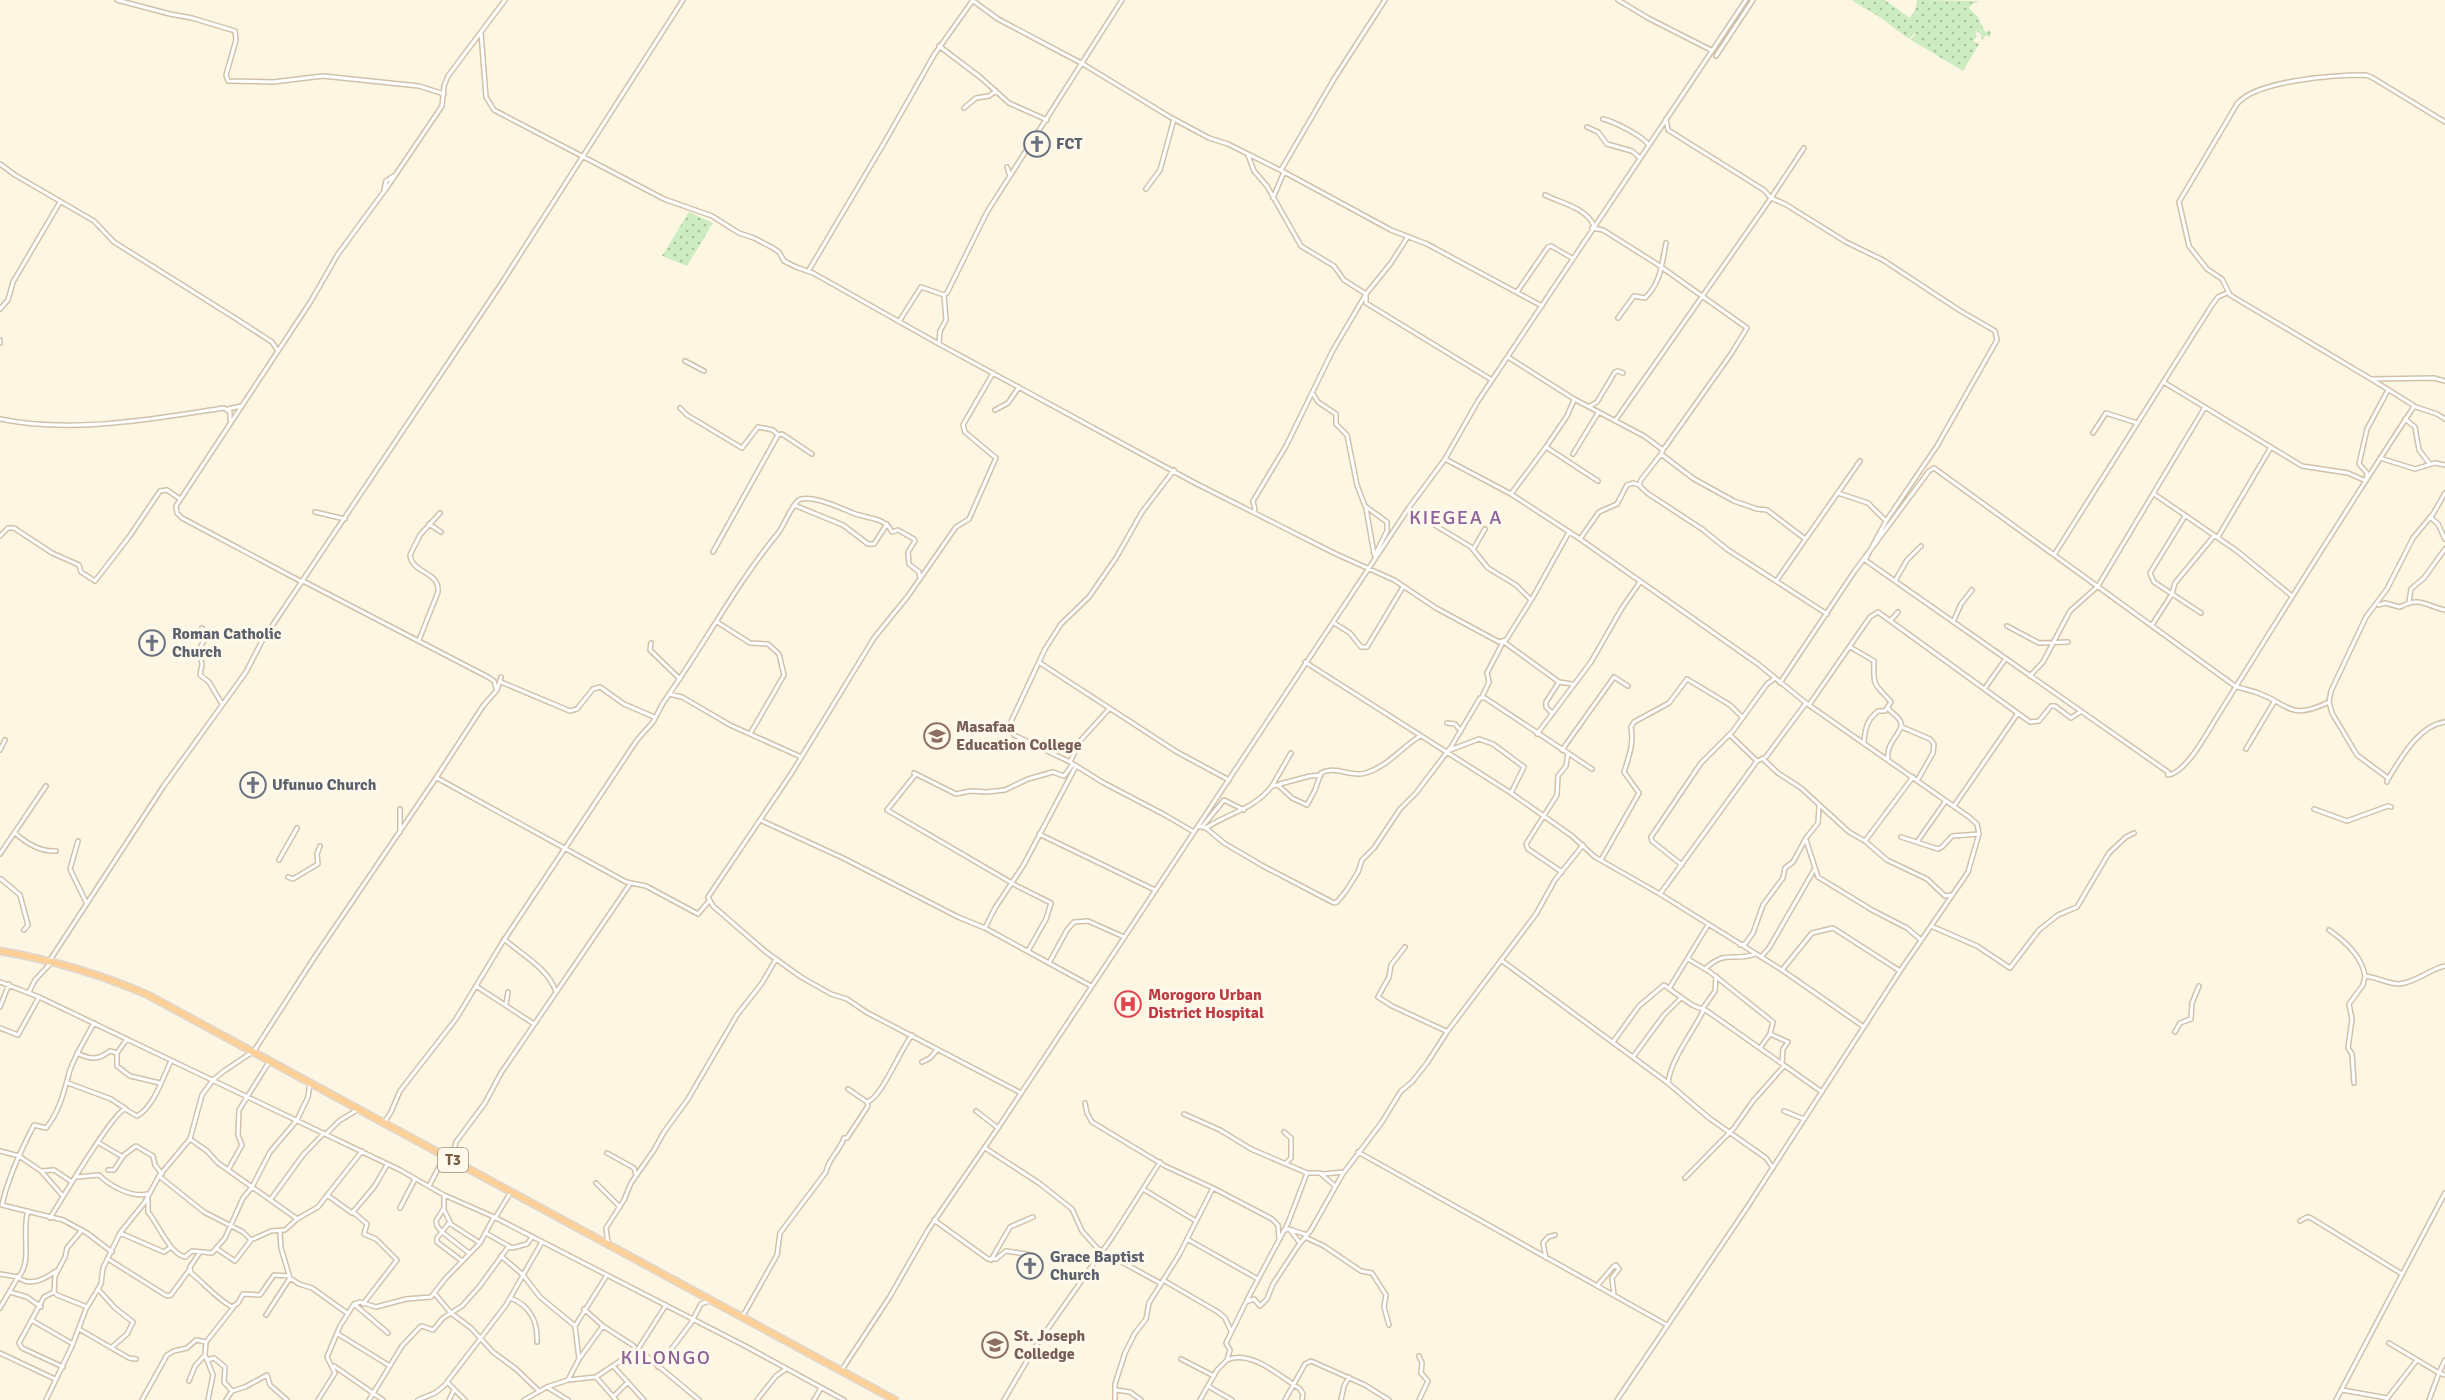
<svg xmlns="http://www.w3.org/2000/svg" width="2445" height="1400" viewBox="0 0 2445 1400" font-family="Signika,sans-serif">
<style>
.grass{fill:url(#grass-dots)}
.lines{fill:none;stroke-linecap:round;stroke-linejoin:round}
.minor-casing{stroke:#d1c1ab;stroke-width:6}
.trunk-casing{stroke:#ded8d3;stroke-width:9}
.minor{stroke:#fff;stroke-width:3}
.trunk{stroke:#fdd098;stroke-width:6}
.labels{text-anchor:middle;dominant-baseline:central;stroke-width:6;stroke-linejoin:round;paint-order:stroke}
.shield{fill:#fff9eb;stroke:#a08c78;stroke-width:1.5}
.shield-label{font-size:15px;font-weight:bold;fill:#775e47}
.worship-label{font-size:16px;font-weight:bold;fill:#5b616d;stroke:#fff9eb;text-anchor:start}
.education-label{font-size:16px;font-weight:bold;fill:#785e54;stroke:#fff9eb;text-anchor:start}
.health-label{font-size:16px;font-weight:bold;fill:#be3a42;stroke:#fff9eb;text-anchor:start}
.quarter-label{font-size:20px;letter-spacing:1.5px;fill:#8e629b;stroke:#fff9eb}
</style>
<defs>
<pattern id="grass-dots" width="8" height="8" patternUnits="userSpaceOnUse" patternTransform="scale(1.5)"><rect width="8" height="8" fill="#cdecc1"/><path d="M2 2h.1M6 6h.1" fill="none" stroke="#abc29f" stroke-width="1.8" stroke-linecap="round"/></pattern>
</defs>
<rect width="100%" height="100%" fill="#fdf6e3"/>
<!-- grass -->
<path class="grass" d="M1851,0H1885L1910,18L1916,8L1917,0L1980,1L1972,4L1969,8L1978,17L1985,32L1991,30L1990,37L1985,36L1982,40L1980,33L1975,31L1977,37L1973,41L1979,44L1963,71L1911,40L1917,31L1909,39L1881,18Z
M689,212L713,223L687,266L662,256Z"/>
<g class="lines">
<!-- minor casing -->
<g class="minor-casing">
<path id="minor" d="M117,0L170,14L192,18L235,31L236,40L226,75L228,81L273,82L323,76L419,86L444,94
M972,0L998,19L1083,64L1170,117L1209,138L1228,144L1284,172L1391,230L1427,244L1542,306
M1618,0L1648,18L1711,50
M481,33L486,97L494,110L664,199L712,216L739,233L754,238L773,248L779,252L784,261L796,267L813,273L939,344L1195,483L1336,554L1394,580L1436,608L1499,642L1506,640L1533,597L1569,532
M939,46L980,77L1009,103L1047,120
M1716,56L1753,0
M964,108L976,98L989,96L996,91
M1603,119C1615,122 1641,135 1649,145
M1666,119L1668,130L1764,190L1771,198L1804,148
M2445,122L2373,78L2366,75C2336,75 2256,80 2237,104L2179,202L2189,246L2207,269L2222,279L2230,295L2371,379L2434,378L2445,381
M1587,127L1598,132L1607,144L1632,151L1640,158
M1248,155L1254,171L1267,186L1301,246L1334,266L1344,280L1366,294V303L1492,380
M0,164L15,175L94,221L114,242L235,318L272,342L278,351
M1007,167L1010,176
M1281,170L1334,79L1385,0
M1146,189L1160,170L1174,119
M384,190L386,181L395,175
M1545,195C1561,203 1587,208 1594,226
M1273,198L1284,172
M1592,228L1603,230L1657,264L1747,328L1731,354L1663,450
M809,270L887,138L934,55L973,0
M1517,292L1548,247L1551,246L1572,258
M0,309L8,300L13,282L60,202
M1618,318L1634,296L1645,298C1661,283 1662,263 1666,243
M900,320L921,287L944,295L947,293L987,212L1122,0
M0,340V343
M939,343L940,331L946,320L944,295
M1508,357L1574,399L1644,436L1663,450L1661,454L1694,479L1734,501L1757,509L1767,510L1804,538
M685,361L704,371
M993,373L963,425L965,432L996,458L969,519L956,527L908,596L874,638L791,774L708,897L713,906L766,952L801,977L831,994L847,999L866,1012L1021,1093
M2165,383L2302,466L2348,473L2366,481L2367,473L2359,464L2367,429L2388,390
M1313,394L1318,402L1336,414V424L1347,435L1357,485L1365,506L1387,522V531L1375,555V559
M1590,406L1597,402L1615,372L1618,371L1623,373
M2413,406L2437,414L2445,419
M680,408L687,415L742,448L758,427L773,430L778,435
M228,409L241,406
M995,410L1008,403L1019,387
M0,419C73,434 151,419 224,408L230,412V420
M2405,419L2415,427L2419,450L2429,463
M1615,421L1771,198L1785,204L1846,242L1883,260L1959,310L1995,331L1997,340L1937,446L1886,521L1865,560L2168,772V775C2186,773 2207,733 2217,717C2281,614 2346,510 2413,408V405L2371,379
M2093,433L2106,413L2137,423
M1546,447L1567,416L1574,400
M1573,454L1598,413
M1661,454L1641,480L1639,485L1647,493L1702,529L1728,550L1827,614
M2380,458L2415,469L2435,463L2445,465
M1445,459L1511,494L1580,539L1758,664L1806,703L1969,817L1977,824L1979,834L1968,872L1962,881L1900,971L1746,1209L1617,1400
M1174,470L1142,512L1116,558L1089,597L1061,624L1045,649L1009,726L1014,735L1070,762L1102,782L1165,815L1194,832
M1838,493L1868,503L1886,521
M1511,494L1546,447L1598,481
M2154,494L2237,551L2292,596
M794,505L843,525L868,544H874L887,524
M1366,508L1374,554
M1408,509L1471,547L1488,568L1516,585L1531,600
M1255,510L1253,501L1286,446L1333,350L1366,294L1391,263L1407,238
M315,512L345,519
M2185,516L2150,573L2154,582L2201,613
M2430,517L2438,524L2445,539
M429,524L441,532
M0,536L8,528H14L52,553L79,565L81,572L95,581L129,537L160,491L167,490L180,499
M2218,537L2271,447
M1580,539L1599,512L1617,504L1627,485L1633,483L1639,485
M1474,548L1485,529
M713,552L778,435L782,434L812,454
M2054,555L2212,305L2218,297L2227,293
M1777,580L1860,461
M303,581L488,677L494,681L496,688
M1895,581L1907,560L1921,546
M302,582L182,518L177,513L176,506L311,301L338,254L388,186L442,106L444,86L448,76L505,0
M2098,586L2205,407
M2409,602L2411,589L2424,578L2445,549
M2379,605L2385,603L2400,607C2420,596 2426,606 2445,610
M1891,620L1898,612
M717,622L750,643L768,644L779,654L784,675L750,734
M1953,622L1961,604L1972,590
M1334,623L1350,633L1361,647H1367L1403,587
M2152,625L2172,594L2175,583L2214,536
M2007,626L2039,643L2068,642
M202,628L207,636L199,649L202,664L200,675L209,682L222,704
M419,640L438,592C440,571 412,574 410,555L420,535L440,513
M1504,642L1559,682L1572,684
M651,643L650,650L680,679
M1850,647L1874,661C1873,689 1875,683 1891,702L1885,711H1878C1867,720 1865,728 1864,742
M1305,662L1511,793L1572,836L1595,857L1660,894L1782,970L1864,1027
M1040,663L1177,752L1229,780
M2030,676L2043,662L2070,611L2097,587
M501,682L570,711L577,709L593,689L600,687L624,704L654,717
M1780,683L1854,572L1929,471L1934,468L2235,686C2242,689 2251,690 2258,693C2291,705 2289,721 2329,702
M1985,688L2004,661
M669,694L682,697L730,725L799,756
M1482,697L1489,682L1487,673L1503,642
M1809,705L1870,617L1878,612L2030,722L2039,721L2051,706H2055L2071,718L2080,712
M1888,708C1891,713 1900,717 1901,723C1904,731 1885,743 1888,759
M1552,713L1546,707V702L1559,682
M1447,723L1455,724L1461,731
M1902,727L1930,739L1934,744L1933,753L1917,781
M1537,734L1591,662L1622,608L1640,582
M2246,749L2274,702
M0,750L5,740
M1450,750L1479,739L1493,744L1524,767L1511,793
M1562,750L1614,677L1628,686
M1763,759L1778,773L1801,788L1849,832L1865,841L1887,860L1927,879L1945,896L1951,895
M1757,761L1766,757L1806,703
M1070,762L1080,741L1109,709
M914,773L956,794L970,791L987,792L1005,790L1028,779L1053,772L1064,776L1073,764
M916,774L887,810L1017,886L1051,903L1046,919L1028,951
M437,778L626,882L646,886L698,914L709,901
M2388,779C2401,758 2418,726 2445,722
M2387,782L2388,778L2357,755L2332,713L2329,702L2331,691L2366,617L2387,589L2413,538L2433,514L2445,493
M1280,784L1310,776L1321,775
M1272,786L1291,753
M1954,806L2018,713
M400,809V832
M2314,809L2347,821L2388,806L2391,807
M760,820L843,858L958,917L985,928L1091,986
M1198,826L1206,828L1224,843L1263,866L1334,903L1337,902L1346,891L1358,872L1362,860L1374,848L1400,809L1416,793L1451,747L1480,698H1485L1592,769
M1202,827L1224,800L1244,810
M1206,828C1230,812 1253,810 1272,786L1278,785L1292,798L1307,805L1315,790L1321,773C1336,765 1351,778 1366,773C1388,766 1401,748 1420,736
M15,833C26,843 41,852 56,851
M1039,834L1155,890
M1901,837L1938,849L1942,847L1952,836L1979,834
M1806,840L1818,877L1872,910L1907,928L1921,940
M78,841L70,869L86,902
M1865,841L1913,777
M1917,842L1945,802
M0,854L46,786
M279,860L297,828
M1601,860L1639,793L1624,772C1629,756 1634,744 1631,727L1634,722L1669,703L1687,679L1730,705L1742,717
M1682,865L1652,841L1651,837L1701,763L1733,731L1767,684L1774,679
M1562,872L1528,849L1526,844L1557,795L1558,776L1566,766L1568,753
M288,877L293,879L318,864L317,854L320,846
M1,879L20,895L28,925L24,930
M1660,894L1757,761L1730,735
M1931,926L1977,946L2010,968L2039,930L2058,915L2077,907L2109,853L2126,837L2134,833
M985,928L995,908L1023,866L1076,766
M2329,930C2345,941 2362,957 2365,976C2376,977 2389,984 2399,984C2417,982 2428,970 2445,966
M504,939C522,955 548,968 556,992
M1740,945L1745,944L1753,933L1763,905L1783,878L1785,868L1793,862L1806,838L1818,823L1819,806
M1405,947L1391,965L1389,977L1378,997L1392,1006L1446,1031
M1761,957L1769,948L1814,870
M1688,959L1710,972L1773,1022L1770,1034L1760,1048
M50,960L163,787L246,672L262,641L501,284L683,0
M1501,960L1668,1083L1709,1118L1766,1158L1773,1168
M1049,963L1067,930L1074,922L1088,921L1124,937
M1705,969C1726,949 1733,962 1755,954
M1782,970L1812,933L1833,928L1900,971
M0,982L39,997L400,1170L444,1195L494,1217L749,1348L844,1400
M476,986L534,1024
M1670,987L1708,925
M29,992L35,980L50,964
M506,1004L508,992
M0,1007L9,984
M1703,1008L1715,991L1716,976
M0,1028L18,1035L39,997
M2175,1032L2180,1023L2191,1019L2192,1003L2199,986
M1770,1034L1788,1042L1783,1049L1782,1063
M127,1039L117,1053V1066L130,1076L160,1083
M1613,1042L1639,1006L1664,985L1692,1005L1707,1011L1822,1092
M77,1053C91,1060 98,1060 110,1051L117,1053
M1633,1057L1664,1015L1681,998
M922,1062L930,1058L937,1050
M68,1083L111,1099L126,1109
M1668,1083C1671,1058 1693,1033 1704,1009
M2354,1083L2352,1054L2348,1048L2352,1019L2349,1004L2363,985L2365,976
M848,1089L867,1102C881,1099 901,1048 912,1035
M1085,1103L1087,1113L1092,1122L1165,1166L1213,1188
M976,1111L998,1128
M1784,1111L1804,1119
M1184,1114L1220,1130L1251,1149L1307,1173
M384,1123L391,1112L400,1091L456,1019L502,943L637,740L653,722L663,703C703,647 735,585 779,532C784,525 794,500 801,499C816,496 840,508 853,513C868,519 885,517 892,532L898,530L914,539L915,541L908,552L909,564L919,572L920,579
M1284,1132L1291,1138V1158L1286,1163
M326,1134L339,1121L357,1110
M190,1139L207,1151L218,1163L296,1218
M99,1143L123,1157
M985,1148L1039,1183L1072,1209L1082,1231L1098,1249L1160,1283
M0,1151L19,1156L41,1171L62,1195
M1358,1152L1667,1325
M607,1153L634,1168L636,1175
M452,1159L456,1142L485,1103L501,1073L630,884
M108,1170H114L124,1155L136,1146L153,1156L155,1165L162,1174
M228,1170L242,1145L238,1135L239,1110L269,1062
M41,1171L54,1170L72,1182
M1323,1174L1344,1172
M159,1176L204,1212L243,1232L251,1240
M77,1177L99,1175C110,1186 132,1198 148,1194
M1685,1178L1734,1128L1753,1101L1784,1066
M596,1183L620,1207
M429,1186L445,1156
M1143,1189L1196,1221
M327,1195L352,1213L374,1187L387,1165
M444,1195V1208L436,1221L437,1226L442,1232L469,1253
M271,1199L303,1155L324,1133
M148,1200V1212C159,1225 169,1253 185,1257L192,1251L212,1253L225,1238L243,1198L252,1187L270,1152L297,1120L308,1097L310,1083
M2,1205C8,1177 21,1150 34,1125L46,1128C60,1111 64,1091 70,1070C76,1053 86,1038 94,1023
M2,1205L63,1220L87,1233L112,1252
M400,1208L415,1179
M444,1210L450,1222
M353,1212L367,1224L364,1234L376,1239L397,1260L363,1304
M50,1218C60,1202 113,1112 125,1109L137,1116C154,1107 163,1077 171,1061
M495,1218L511,1192
M934,1220L988,1259H996L1006,1251L1027,1254
M2300,1221L2307,1217L2311,1218L2402,1274
M82,1230L67,1248L65,1257L55,1276L54,1292L57,1295L87,1307
M1285,1230L1289,1229L1307,1235
M1290,1230L1300,1243
M280,1232L281,1248L290,1278L299,1284L312,1288L347,1313
M120,1233L164,1252L171,1247
M486,1233L512,1248L527,1244L532,1237
M1305,1237L1324,1246L1361,1271L1372,1273L1386,1295L1384,1307L1389,1325
M1187,1239L1258,1279
M608,1243L606,1228L624,1200L631,1183L654,1150L664,1132L688,1099L737,1015L762,983L776,959
M217,1249L235,1261L251,1240L271,1231L285,1230L297,1219L318,1207L362,1151
M200,1252L190,1267L191,1273C205,1284 216,1298 232,1307L238,1303L243,1294L260,1295L274,1275L289,1276
M501,1256L523,1275L540,1297L575,1326
M1546,1258L1543,1243L1548,1237L1555,1235
M108,1259L167,1296L171,1295L190,1269
M991,1260L1010,1227L1033,1217
M462,1261L437,1242V1238L449,1223L480,1243
M0,1274L18,1277C33,1264 21,1230 28,1211
M1163,1280L1218,1312L1225,1318L1231,1331
M1597,1286L1613,1267L1616,1265L1619,1269L1612,1278L1614,1295
M98,1289L115,1308L133,1322L127,1334L112,1347
M10,1292L27,1297L41,1307
M54,1292L44,1297L19,1343L22,1348L63,1367
M435,1294L451,1313L471,1328L493,1352L516,1369L538,1390
M510,1298C530,1305 538,1322 537,1342
M1247,1300L1288,1223L1307,1173H1320L1335,1186
M354,1304L388,1333
M666,1305L638,1349L699,1400
M0,1308L18,1277C29,1287 45,1279 56,1271
M584,1309L603,1326L634,1346L635,1351
M744,1314L777,1255L780,1233L826,1172C828,1159 840,1151 844,1138H847L868,1106L867,1102
M266,1315L290,1278
M33,1321L73,1344
M79,1329L129,1358L136,1359
M338,1334L390,1366
M2389,1343L2439,1373L2429,1400
M0,1353L55,1379
M579,1359L603,1326
M1181,1359L1214,1376
M207,1360L214,1358L225,1367L224,1382L232,1391L226,1400
M1227,1360C1251,1349 1281,1377 1300,1389L1303,1394L1302,1400
M2445,1360L2439,1373L2445,1375
M334,1366L383,1400
M614,1367L644,1400
M658,1367L691,1323L701,1304L709,1301
M841,1371L889,1298L928,1230L998,1128L1408,509L1445,459L1478,401L1746,0
M596,1377L616,1400
M568,1380L579,1359L575,1326L607,1275
M189,1381L195,1366L205,1355
M447,1382L465,1400
M1208,1386L1232,1400
M547,1387L568,1400
M1116,1390L1130,1392L1141,1400
M2342,1390L2387,1398
M232,1391L245,1387L267,1375L270,1385L287,1400
M613,1397L628,1382
M46,1400L72,1346L86,1309L101,1284L103,1268L120,1233L145,1202L159,1176L190,1139L202,1095L213,1080L224,1071L254,1051L314,958L436,778L483,706L497,690L501,677
M142,1400L167,1355L174,1351L187,1348L196,1340L206,1342
M208,1400L213,1375L205,1355L206,1342L233,1308
M318,1400L335,1373L327,1357L340,1326L354,1304L360,1302L376,1307L406,1299L431,1297L445,1279L480,1243L494,1217
M369,1400L402,1346L420,1327L422,1326L433,1330L443,1318L462,1306L479,1287L509,1246
M418,1400L435,1393L444,1386L506,1305L542,1242
M449,1400L454,1390
M524,1400L547,1387L568,1380L596,1377L638,1349
M757,1400L776,1376L786,1369
M814,1400L821,1388
M1004,1400L1035,1347L1113,1236L1160,1162
M1115,1400V1384L1125,1353L1135,1333L1146,1319L1149,1303L1179,1255L1213,1188L1272,1219L1278,1225L1279,1239
M1200,1400L1217,1370L1227,1360L1230,1350L1226,1343L1246,1302L1254,1299L1260,1306L1267,1299L1273,1284L1298,1246L1311,1230L1342,1175L1382,1122L1401,1091L1412,1082L1427,1063L1447,1032L1536,914L1555,880L1583,845
M1285,1400L1305,1364L1311,1361L1365,1385L1389,1400
M1341,1400L1344,1386L1349,1377
M1419,1400L1428,1381L1421,1373L1422,1363L1419,1356
M2336,1400L2445,1193
M2386,1400L2417,1360"/>
</g>
<!-- trunk casing -->
<g class="trunk-casing">
<path id="trunk" d="M0,951C52,960 100,974 148,995L895,1400"/>
</g>
<!-- minor -->
<use href="#minor" class="minor"/>
<!-- trunk -->
<use href="#trunk" class="trunk"/>
</g>
<!-- icons -->
<defs>
<g id="church-ring" transform="scale(1.35)"><circle r="9.5" fill="#fff9eb" stroke="#6b7280" stroke-width="1.5"/><path d="M-1.2-6h2.4v3.5h3.3v2.4h-3.3V6h-2.4V-.1h-3.3v-2.4h3.3Z" fill="#6b7280"/></g>
<g id="university-ring" transform="scale(1.35)"><circle r="9.5" fill="#fff9eb" stroke="#8d6e63" stroke-width="1.5"/><path d="M0-5L7-2L0 1L-7-2ZM-4 1L0 2.5L4 1V4Q0 6-4 4Z" fill="#8d6e63"/></g>
<g id="hospital-ring" transform="scale(1.35)"><circle r="9.5" fill="#fff9eb" stroke="#e0444e" stroke-width="1.5"/><path d="M-5-5h3v3.5h4V-5h3V5h-3V1.5h-4V5h-3Z" fill="#e0444e"/></g>
</defs>
<g fill-rule="evenodd">
<use href="#church-ring" x="1037" y="144"/>
<use href="#church-ring" x="152" y="643"/>
<use href="#university-ring" x="937" y="736"/>
<use href="#church-ring" x="253" y="785"/>
<use href="#hospital-ring" x="1128" y="1004"/>
<use href="#church-ring" x="1030" y="1266"/>
<use href="#university-ring" x="995" y="1345"/>
</g>
<g class="labels">
<!-- shield labels -->
<rect class="shield" x="438" y="1148" width="30" height="24" rx="4.5"/>
<g class="shield-label">
<text x="453" y="1160">T3</text>
</g>
<!-- worship labels -->
<g class="worship-label">
<text x="1056" y="144">FCT</text>
<text x="172" y="634">Roman Catholic<tspan x="172" dy="18">Church</tspan></text>
<text x="272" y="785">Ufunuo Church</text>
<text x="1050" y="1257">Grace Baptist<tspan x="1050" dy="18">Church</tspan></text>
</g>
<!-- education labels -->
<g class="education-label">
<text x="956" y="727">Masafaa<tspan x="956" dy="18">Education College</tspan></text>
<text x="1014" y="1336">St. Joseph<tspan x="1014" dy="18">Colledge</tspan></text>
</g>
<!-- health labels -->
<g class="health-label">
<text x="1148" y="995">Morogoro Urban<tspan x="1148" dy="18">District Hospital</tspan></text>
</g>
<!-- quarter labels -->
<g class="quarter-label">
<text x="1456" y="517">KIEGEA A</text>
<text x="666" y="1357">KILONGO</text>
</g>
</g>
</svg>
